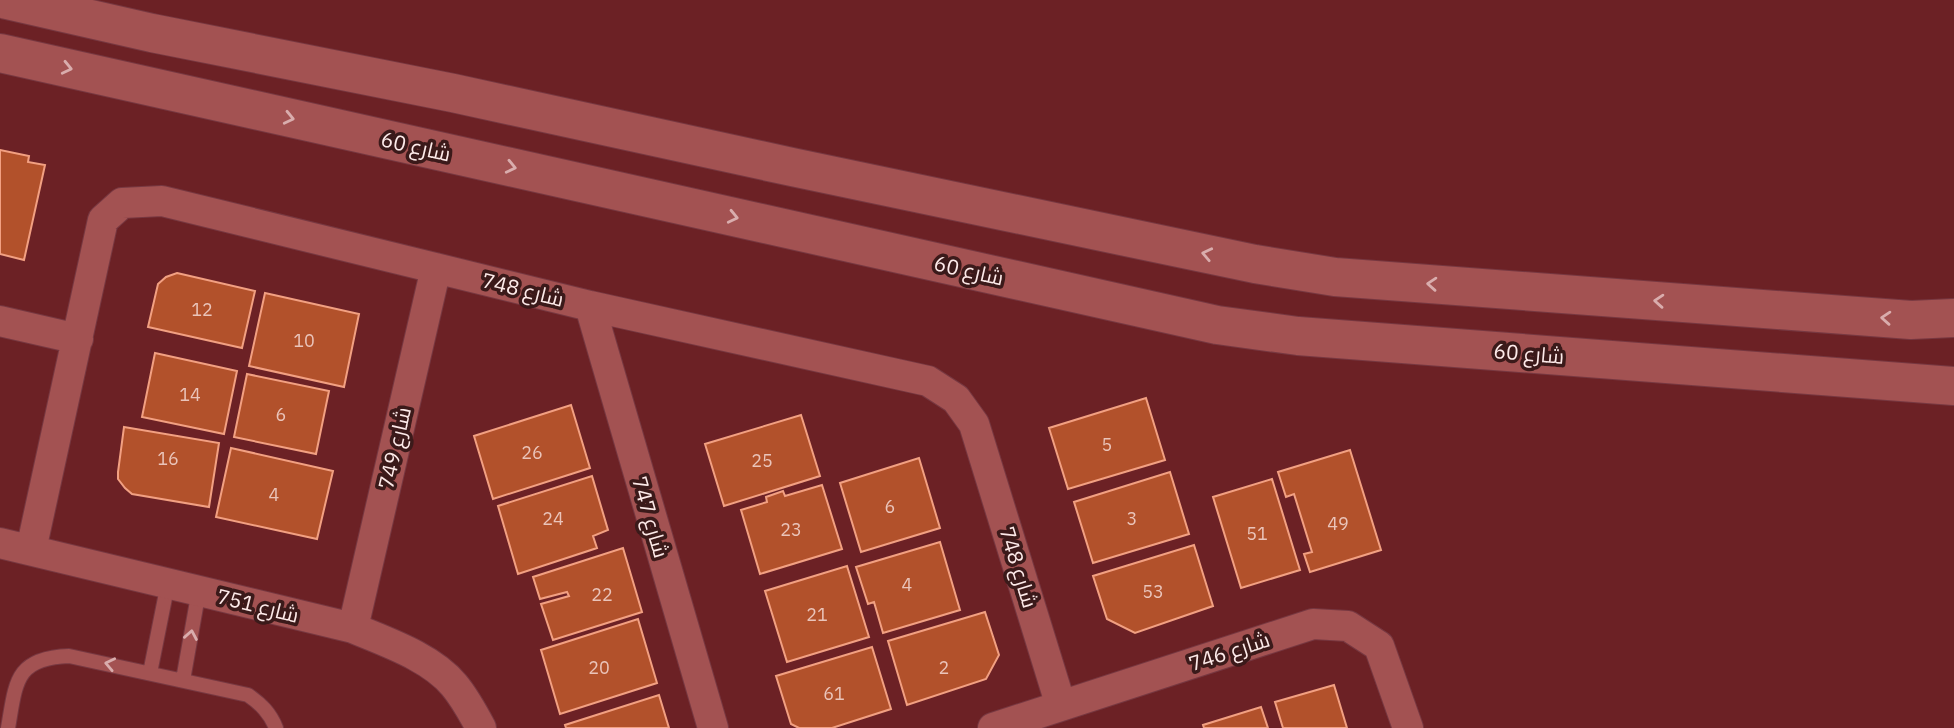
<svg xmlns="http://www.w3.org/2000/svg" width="1954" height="728" viewBox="0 0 1954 728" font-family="'IBM Plex Sans',Cairo,sans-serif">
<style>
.building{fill:#b2512b;stroke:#f2a082;stroke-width:2}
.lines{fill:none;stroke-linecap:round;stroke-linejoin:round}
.service-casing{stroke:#773841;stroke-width:16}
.minor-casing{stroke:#773841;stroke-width:32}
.secondary-casing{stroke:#773841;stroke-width:40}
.service{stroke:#a35252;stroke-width:14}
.minor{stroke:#a35252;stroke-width:30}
.secondary{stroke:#a35252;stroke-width:38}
.oneway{stroke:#d9adad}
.labels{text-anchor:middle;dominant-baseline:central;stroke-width:7;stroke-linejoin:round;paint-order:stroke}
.number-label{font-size:18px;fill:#eac4ba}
.street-label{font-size:21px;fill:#fdeae9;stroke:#3b1a1a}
</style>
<rect width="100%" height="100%" fill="#6c2125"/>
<!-- building -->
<path class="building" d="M0,150L29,156L28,162L45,165L24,260L0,254Z
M177,273L255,291L242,348L148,327L158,284L166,277Z
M265,293L359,314L344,387L249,366Z
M155,353L237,371L224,434L142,417Z
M247,374L329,391L316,454L234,437Z
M1146,398L1165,460L1068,489L1049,428Z
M571,405L590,468L493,499L474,436Z
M801,415L820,476L724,506L705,444Z
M124,427L219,443L209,507L132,494L125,488L118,479V472Z
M231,448L333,471L317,539L216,517Z
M1350,450L1381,550L1310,572L1304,554L1312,552L1294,494L1286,497L1278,472Z
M919,458L940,528L861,552L840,483Z
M1170,472L1189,534L1093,563L1074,502Z
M592,476L608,530L593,536L597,548L518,574L498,506Z
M1272,479L1300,570L1241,588L1213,497Z
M822,485L842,549L760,574L741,510L767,502L766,497L783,491L785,496Z
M940,542L960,610L883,633L874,602L868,604L856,567Z
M1194,545L1213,606L1135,633L1107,619L1093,576Z
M623,548L642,612L553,640L541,604L569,596L567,592L540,599L533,577Z
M847,566L869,637L787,662L765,591Z
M985,612L999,655L986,679L907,705L888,641Z
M638,619L657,683L560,714L541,650Z
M872,647L891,709L832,728H799L791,724L776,676Z
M1334,685L1347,728H1283L1275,702Z
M659,695L669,728H566L565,725Z
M1261,707L1268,728H1204L1203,725Z"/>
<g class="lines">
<!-- service casing -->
<g class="service-casing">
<path id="service" d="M150,673L168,583
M183,680L199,590
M8,728C16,682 15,658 69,656L248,695C261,704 270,713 276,728"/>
</g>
<!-- minor casing -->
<g class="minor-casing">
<path id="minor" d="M590,306L713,728
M0,321L78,339
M0,543L353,628C386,642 431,657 454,685C465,698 473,713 481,728
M31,550L103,220L122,203L162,201L590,306L928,381L956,399L974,424L1061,706
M353,628L436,268
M993,728L1313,624L1348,626L1379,646L1408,728"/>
</g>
<!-- secondary casing -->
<g class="secondary-casing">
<path id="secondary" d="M7,0L152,33L453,93L792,167L1255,264L1335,277L1911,320L1954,318
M0,53L1217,325L1298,336L1954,386"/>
</g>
<!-- service -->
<use href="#service" class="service"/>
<!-- minor -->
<use href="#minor" class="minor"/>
<!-- secondary -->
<use href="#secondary" class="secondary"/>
</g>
<!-- one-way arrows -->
<defs><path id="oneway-chevron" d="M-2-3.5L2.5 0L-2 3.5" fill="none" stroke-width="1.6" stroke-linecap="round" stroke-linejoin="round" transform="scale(1.75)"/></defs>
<g class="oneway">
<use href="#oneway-chevron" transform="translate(67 68) rotate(13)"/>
<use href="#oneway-chevron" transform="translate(289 118) rotate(13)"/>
<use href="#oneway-chevron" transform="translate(511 167) rotate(13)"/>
<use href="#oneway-chevron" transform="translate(733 217) rotate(13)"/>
<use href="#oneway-chevron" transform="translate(1207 254) rotate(-168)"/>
<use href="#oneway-chevron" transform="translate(1432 284) rotate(-176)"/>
<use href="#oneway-chevron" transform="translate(1659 301) rotate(-176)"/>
<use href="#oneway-chevron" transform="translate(1886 318) rotate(-176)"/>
<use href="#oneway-chevron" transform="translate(191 635) rotate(-80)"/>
<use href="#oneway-chevron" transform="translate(110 664) rotate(-168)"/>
</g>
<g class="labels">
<!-- number labels -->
<g class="number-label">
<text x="202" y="309">12</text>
<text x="304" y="340">10</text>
<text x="190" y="394">14</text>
<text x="281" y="414">6</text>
<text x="1107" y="444">5</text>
<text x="532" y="452">26</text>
<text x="168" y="458">16</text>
<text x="762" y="460">25</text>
<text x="274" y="494">4</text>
<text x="890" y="506">6</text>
<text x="553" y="518">24</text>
<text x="1132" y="518">3</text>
<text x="1338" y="523">49</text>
<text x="791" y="529">23</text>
<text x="1257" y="533">51</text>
<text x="907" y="584">4</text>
<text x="1153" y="591">53</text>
<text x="602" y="594">22</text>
<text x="817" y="614">21</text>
<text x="599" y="667">20</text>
<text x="944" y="667">2</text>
<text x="834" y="693">61</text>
</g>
<!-- street labels -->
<g class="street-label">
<text transform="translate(416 146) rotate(13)">شارع 60</text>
<text transform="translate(969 270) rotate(13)">شارع 60</text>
<text transform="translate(523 289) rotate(14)">شارع 748</text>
<text transform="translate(1529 353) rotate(5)">شارع 60</text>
<text transform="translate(394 448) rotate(-77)">شارع 749</text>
<text transform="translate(651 517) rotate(74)">شارع 747</text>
<text transform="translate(1019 567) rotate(73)">شارع 748</text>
<text transform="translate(258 605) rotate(14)">شارع 751</text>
<text transform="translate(1229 651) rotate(-18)">شارع 746</text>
</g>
</g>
</svg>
